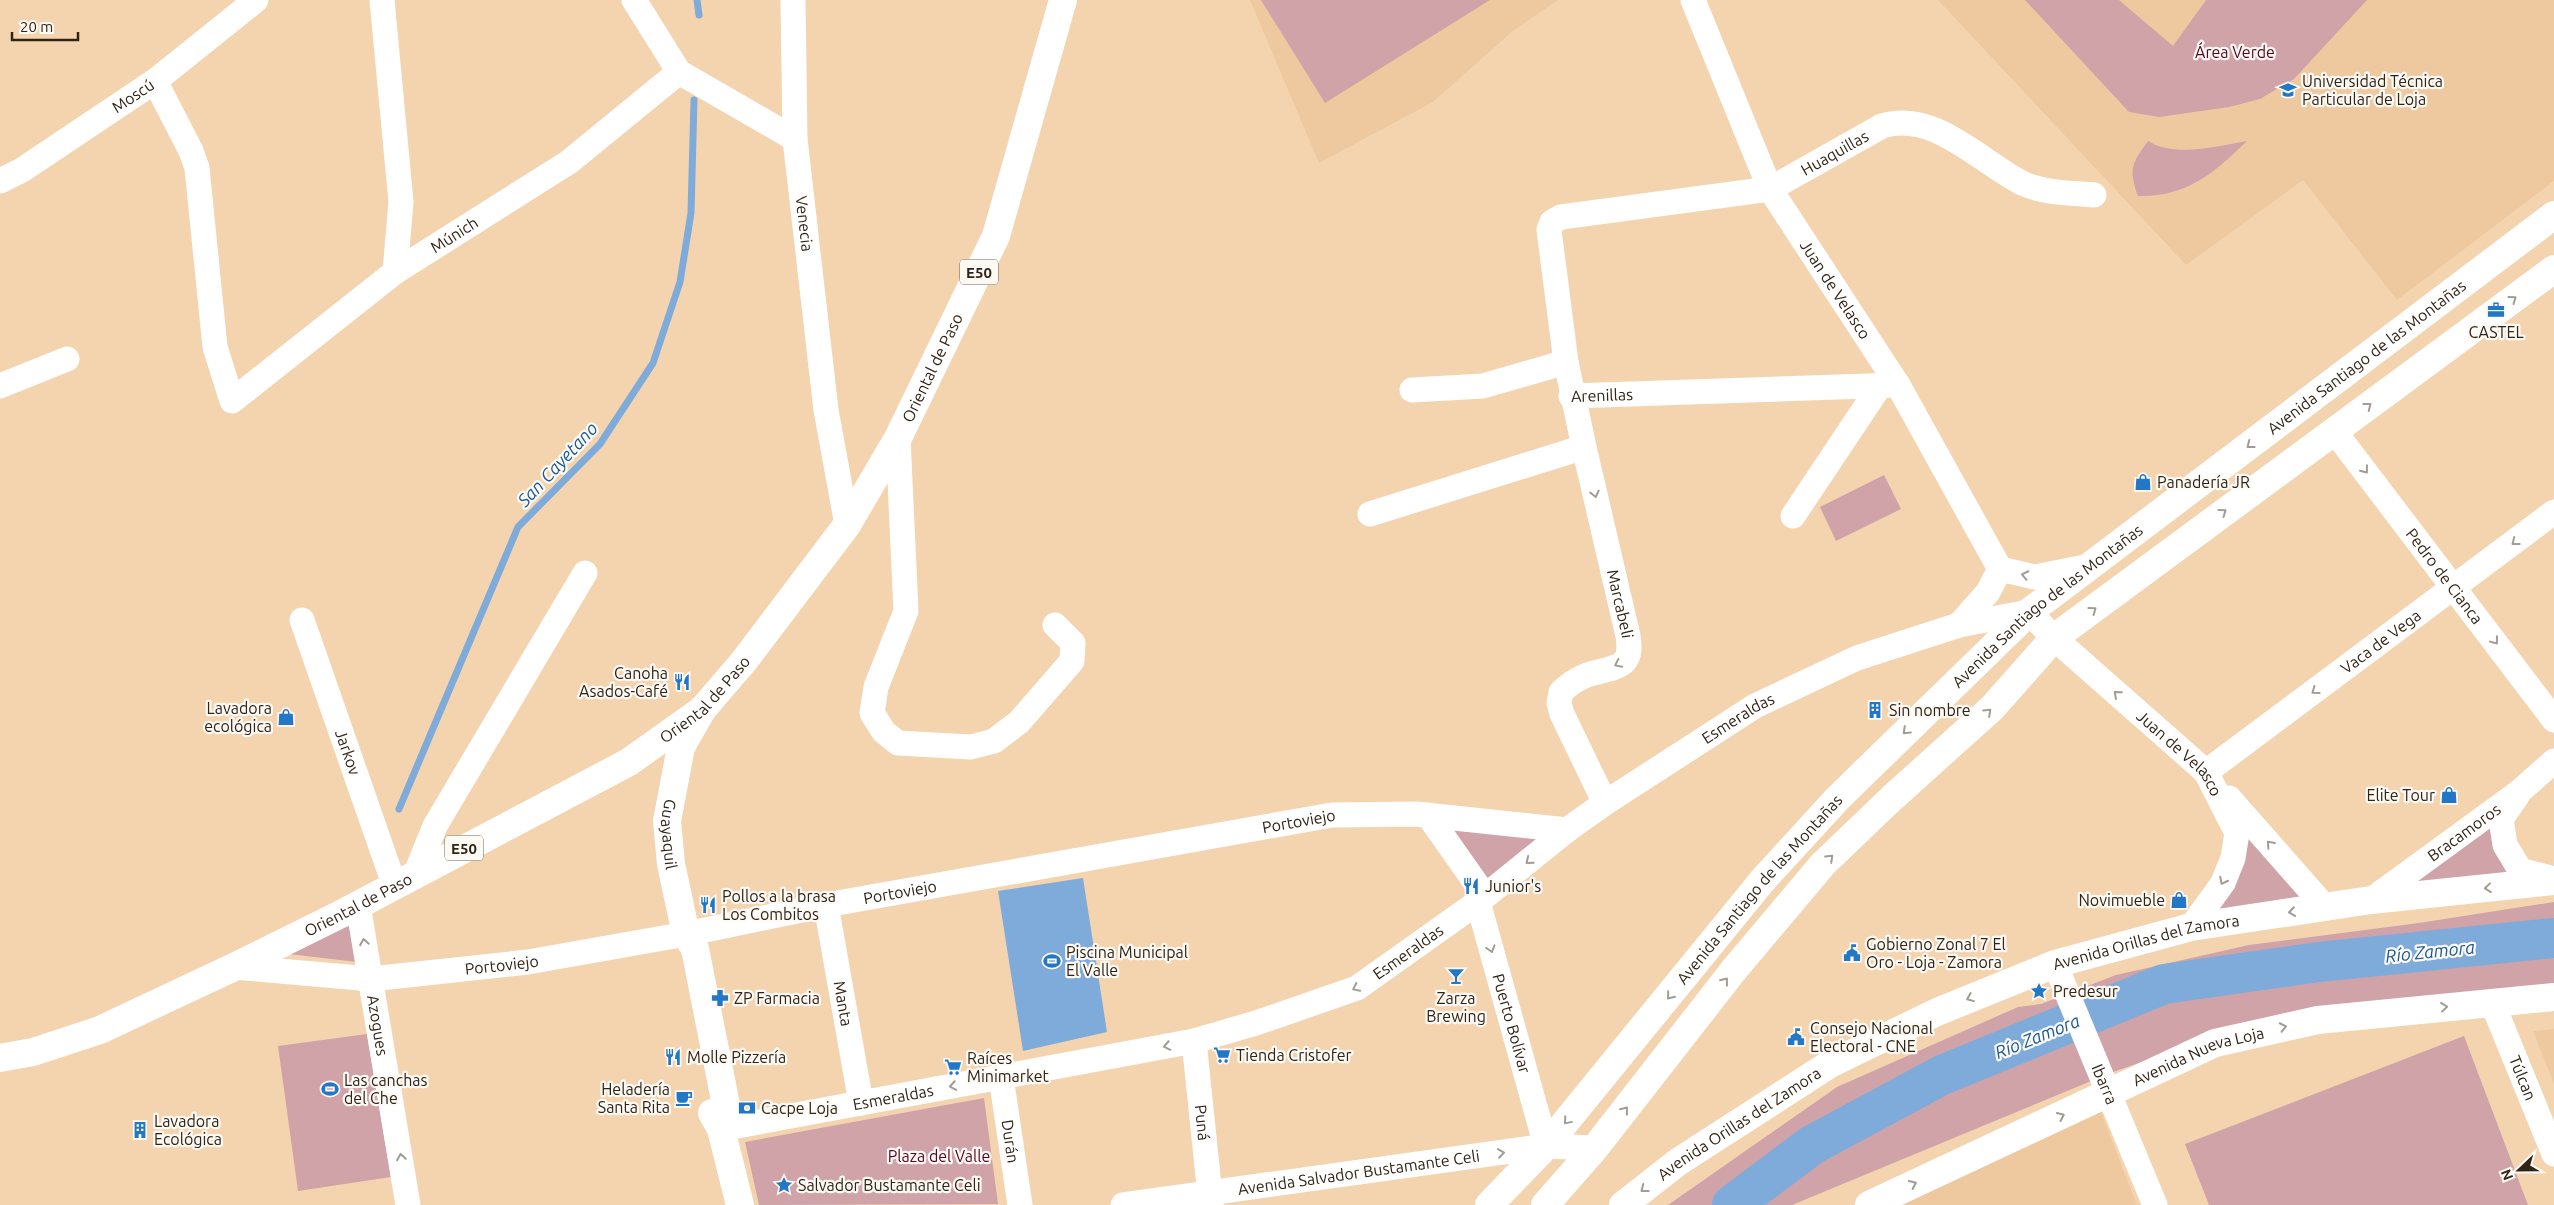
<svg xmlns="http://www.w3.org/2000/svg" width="2554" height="1205" viewBox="0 0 2554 1205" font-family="Ubuntu,sans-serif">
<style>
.built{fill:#eec99f}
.green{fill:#cfa3a8}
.water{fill:#7eabda}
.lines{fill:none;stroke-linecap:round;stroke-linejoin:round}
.stream{stroke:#7eabda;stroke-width:7}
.river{stroke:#7eabda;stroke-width:40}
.street{stroke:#fff;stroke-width:25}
.secondary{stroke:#fff;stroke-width:28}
.primary{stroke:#fff;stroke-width:28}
.highway{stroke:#fff;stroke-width:28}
.oneway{stroke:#a29c96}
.labels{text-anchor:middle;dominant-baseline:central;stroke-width:4.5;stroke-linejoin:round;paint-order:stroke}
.shield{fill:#fdfaf6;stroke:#6e6459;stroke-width:1}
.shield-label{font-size:15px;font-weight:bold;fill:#302416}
.park-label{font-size:16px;fill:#58041f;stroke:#fdfaf6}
.poi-label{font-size:16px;fill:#302416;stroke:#fdfaf6;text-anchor:start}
.street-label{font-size:16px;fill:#302416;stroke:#fdfaf6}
.water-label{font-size:18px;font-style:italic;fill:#1a5a95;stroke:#fdfaf6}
</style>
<rect width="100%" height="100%" fill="#f4d4af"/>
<!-- built -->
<path class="built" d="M1250,0H1558L1514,30L1433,102L1319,163Z
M1938,0H2554V181L2397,300L2303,180L2186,265Z
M2554,1029V1084L2533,1031Z
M2099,1107L2137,1205H1886Z"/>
<!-- green -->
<path class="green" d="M1261,0H1490L1325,103Z
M2025,0H2119L2173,46L2206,0H2367L2294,79L2260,99L2229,107L2159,117L2129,112Z
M2148,141C2176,158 2217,146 2247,141C2214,173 2187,197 2138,196C2128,169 2132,163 2148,141Z
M1884,475L1901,509L1836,541L1820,507Z
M2237,807L2325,907L2191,927L2210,903Z
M1428,815L1567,830L1485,896Z
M2501,819L2520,870L2371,900Z
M2554,902V992L2254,1023L2113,1072L1792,1205H1668L1837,1087L2018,1007L2041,1004L2116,975L2249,945L2419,923Z
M350,922L357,962L280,953Z
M367,1034L391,1177L298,1191L278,1046Z
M2464,1036L2528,1205H2209L2185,1144Z
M984,1098L998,1204L759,1205L745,1142Z"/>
<!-- water -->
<path class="water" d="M1083,878L1107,1032L1023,1051L998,891Z"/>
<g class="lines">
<!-- stream -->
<path class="stream" d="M697,0L699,15
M399,809L518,527L600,444L653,363L680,282L691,213L694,100"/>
<!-- river -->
<path class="river" d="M1732,1205L1812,1145L1942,1075L2164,984L2319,962L2554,938"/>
<!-- street -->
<g class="street">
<path d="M382,0L401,202L395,272"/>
<path id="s1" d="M634,0L679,72L795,139L826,410L847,525"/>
<path d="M793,0L795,139"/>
<path id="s2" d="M1693,0L1770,189L1898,385L2000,569L2035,577L2085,567"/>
<path id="s3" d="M155,81L191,151L197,168L215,347L232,401L395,272L569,162L679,72"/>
<path id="s4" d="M0,181L22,170L155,81L256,0"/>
<path d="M0,386L67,359"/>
<path d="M1412,390L1483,386L1566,362"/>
<path id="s5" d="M1571,396L1898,385"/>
<path id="s6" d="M2335,432L2554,720"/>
<path d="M898,438L906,611L876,687L872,713L884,732L898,743L971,747L994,741L1019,722L1072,661L1073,643L1055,625"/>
<path id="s7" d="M1584,447L1628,636C1629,644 1631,655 1624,662C1615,670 1598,671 1587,675C1577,679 1568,685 1561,692L1559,703L1562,714L1605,803"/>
<path id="s8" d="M1370,514L1584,447L1566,362L1549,230L1552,222L1561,217L1770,189L1882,126C1934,110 1979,161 2022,183C2043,193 2071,193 2094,195"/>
<path d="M1793,516L1879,387"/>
<path id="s9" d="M302,620L394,884"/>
<path d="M1959,625L1988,592L2000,569"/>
<path id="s10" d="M2206,772L2554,512"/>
<path d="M2517,796L2501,819L2505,845L2520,870L2554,879"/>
<path d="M2229,798L2325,907"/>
<path d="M1428,815L1485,896"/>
<path d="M416,873L435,826L585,573"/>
<path id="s11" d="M2371,900L2519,792L2554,761"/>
<path id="s12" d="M1478,902L1546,1146"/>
<path id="s13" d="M358,905L408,1205"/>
<path id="s14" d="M826,905L861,1103"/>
<path id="s15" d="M2055,964L2155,1205"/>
<path id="s16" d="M234,967L371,979L528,962L686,934L826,905L1332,815L1416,814L1567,830"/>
<path id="s17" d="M2492,1002L2554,1154"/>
<path id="s18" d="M1194,1041L1211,1205"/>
<path id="s19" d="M1001,1077L1020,1205"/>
<path id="s20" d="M721,1129L1194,1041L1256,1023L1357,988L1478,902L1567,830L1605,803L1755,706L1857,658L1959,625L2029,612L2054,638L2206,772L2237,833L2233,858L2223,883L2191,927"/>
<path id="s21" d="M1123,1205L1546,1146L1595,1148"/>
</g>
<!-- secondary -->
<g class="secondary">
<path id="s22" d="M702,710L681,747L667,821L671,864L686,934L695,949L727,1110L721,1129"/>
<path d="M712,1113L721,1129L740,1205"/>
<path id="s23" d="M1489,1205L1546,1146L1762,881L1837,799L2029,612L2554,215"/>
<path d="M1545,1205L1595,1148L1733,971L1823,864L1892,798L1992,708L2054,638L2554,269"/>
</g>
<!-- primary -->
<g class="primary">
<path id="s24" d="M1623,1205L1678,1162L1830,1064L1937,1012L2055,964L2191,927L2371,900L2554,881"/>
<path id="s25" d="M1869,1205L2215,1043L2318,1020L2554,997"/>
</g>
<!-- highway -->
<path class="highway" id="s26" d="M0,1058L33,1052L100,1030L234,967L343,913L629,762L702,710L744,661L847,525L898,438L996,236L1063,0"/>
</g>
<!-- one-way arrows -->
<defs><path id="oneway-chevron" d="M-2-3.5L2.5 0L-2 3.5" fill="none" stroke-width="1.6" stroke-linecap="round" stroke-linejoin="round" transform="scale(1.25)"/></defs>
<g class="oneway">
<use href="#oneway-chevron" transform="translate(2513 299) rotate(-36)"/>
<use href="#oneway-chevron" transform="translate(2368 406) rotate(-38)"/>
<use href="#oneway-chevron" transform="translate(2250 445) rotate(142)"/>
<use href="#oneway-chevron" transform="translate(2365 470) rotate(52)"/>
<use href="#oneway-chevron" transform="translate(1595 494) rotate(77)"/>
<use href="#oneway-chevron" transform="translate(2223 512) rotate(-36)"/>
<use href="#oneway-chevron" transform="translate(2515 542) rotate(142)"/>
<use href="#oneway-chevron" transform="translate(2025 575) rotate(-168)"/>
<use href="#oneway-chevron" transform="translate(2093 610) rotate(-36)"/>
<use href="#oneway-chevron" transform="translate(2495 641) rotate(53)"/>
<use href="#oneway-chevron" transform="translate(1618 664) rotate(154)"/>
<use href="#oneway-chevron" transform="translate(2315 691) rotate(144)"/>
<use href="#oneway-chevron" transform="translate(2117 694) rotate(-139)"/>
<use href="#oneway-chevron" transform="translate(1988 712) rotate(-43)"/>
<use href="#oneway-chevron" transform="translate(1906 731) rotate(136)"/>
<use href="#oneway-chevron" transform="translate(2270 844) rotate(-131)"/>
<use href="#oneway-chevron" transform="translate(1830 858) rotate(-44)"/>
<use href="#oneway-chevron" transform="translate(1529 861) rotate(141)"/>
<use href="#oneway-chevron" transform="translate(2223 881) rotate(117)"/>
<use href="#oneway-chevron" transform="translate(2488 888) rotate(174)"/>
<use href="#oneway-chevron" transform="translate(2292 912) rotate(172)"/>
<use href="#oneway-chevron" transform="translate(364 942) rotate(-100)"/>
<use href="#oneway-chevron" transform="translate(1491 949) rotate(74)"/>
<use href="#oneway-chevron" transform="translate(1725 981) rotate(-52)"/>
<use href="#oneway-chevron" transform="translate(1356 988) rotate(154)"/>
<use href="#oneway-chevron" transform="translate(1670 996) rotate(129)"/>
<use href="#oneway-chevron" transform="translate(1970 998) rotate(158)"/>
<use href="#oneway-chevron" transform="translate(2444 1007) rotate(-6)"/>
<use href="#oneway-chevron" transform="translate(2283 1027) rotate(-12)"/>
<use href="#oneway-chevron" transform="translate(1167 1046) rotate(169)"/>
<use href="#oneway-chevron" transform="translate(953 1086) rotate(170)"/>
<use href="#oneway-chevron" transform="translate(1625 1110) rotate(-52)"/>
<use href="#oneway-chevron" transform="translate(2061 1116) rotate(-24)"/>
<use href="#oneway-chevron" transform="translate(1567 1121) rotate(130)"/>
<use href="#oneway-chevron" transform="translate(1501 1153) rotate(-8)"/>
<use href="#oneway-chevron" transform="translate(401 1157) rotate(-99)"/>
<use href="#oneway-chevron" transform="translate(1913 1184) rotate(-25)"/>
<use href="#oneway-chevron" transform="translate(1644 1189) rotate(142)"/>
</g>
<!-- icons -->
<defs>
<g id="university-bare" transform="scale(1.35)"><path d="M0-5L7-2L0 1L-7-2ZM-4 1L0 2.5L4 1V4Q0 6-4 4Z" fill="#2278c6" stroke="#fdfaf6" stroke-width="2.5" paint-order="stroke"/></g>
<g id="office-bare" transform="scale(1.35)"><path d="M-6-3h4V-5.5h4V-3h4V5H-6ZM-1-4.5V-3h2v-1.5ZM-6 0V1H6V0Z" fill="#2278c6" stroke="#fdfaf6" stroke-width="2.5" paint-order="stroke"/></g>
<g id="shop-bare" transform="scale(1.35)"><path d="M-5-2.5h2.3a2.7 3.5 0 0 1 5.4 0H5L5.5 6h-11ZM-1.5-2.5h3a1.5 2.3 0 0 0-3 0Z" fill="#2278c6" stroke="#fdfaf6" stroke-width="2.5" paint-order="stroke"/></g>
<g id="restaurant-bare" transform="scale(1.35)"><path d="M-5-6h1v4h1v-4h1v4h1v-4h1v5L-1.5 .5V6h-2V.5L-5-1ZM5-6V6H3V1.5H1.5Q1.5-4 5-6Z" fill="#2278c6" stroke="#fdfaf6" stroke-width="2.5" paint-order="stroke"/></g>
<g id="building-bare" transform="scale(1.35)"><path d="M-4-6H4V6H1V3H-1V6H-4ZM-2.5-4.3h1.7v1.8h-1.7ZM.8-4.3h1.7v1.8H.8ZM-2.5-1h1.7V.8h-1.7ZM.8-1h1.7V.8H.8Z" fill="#2278c6" stroke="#fdfaf6" stroke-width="2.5" paint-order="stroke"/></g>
<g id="civic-bare" transform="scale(1.35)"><path d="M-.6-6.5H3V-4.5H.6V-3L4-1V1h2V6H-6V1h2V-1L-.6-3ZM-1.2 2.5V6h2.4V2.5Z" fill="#2278c6" stroke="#fdfaf6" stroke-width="2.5" paint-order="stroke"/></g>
<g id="stadium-bare" transform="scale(1.35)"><path d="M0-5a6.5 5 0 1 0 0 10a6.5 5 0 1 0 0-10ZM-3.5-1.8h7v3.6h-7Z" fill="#2278c6" stroke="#fdfaf6" stroke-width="2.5" paint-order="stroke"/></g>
<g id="bar-bare" transform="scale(1.35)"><path d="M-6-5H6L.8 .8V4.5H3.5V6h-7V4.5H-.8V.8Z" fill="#2278c6" stroke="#fdfaf6" stroke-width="2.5" paint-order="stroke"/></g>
<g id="sight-bare" transform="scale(1.35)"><path d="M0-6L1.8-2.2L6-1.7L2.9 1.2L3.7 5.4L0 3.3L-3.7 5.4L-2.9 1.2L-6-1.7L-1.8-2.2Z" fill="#2278c6" stroke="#fdfaf6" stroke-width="2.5" paint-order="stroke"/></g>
<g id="pharmacy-bare" transform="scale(1.35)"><path d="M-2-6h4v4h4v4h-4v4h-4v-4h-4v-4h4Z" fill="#2278c6" stroke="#fdfaf6" stroke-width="2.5" paint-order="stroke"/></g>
<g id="supermarket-bare" transform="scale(1.35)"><path d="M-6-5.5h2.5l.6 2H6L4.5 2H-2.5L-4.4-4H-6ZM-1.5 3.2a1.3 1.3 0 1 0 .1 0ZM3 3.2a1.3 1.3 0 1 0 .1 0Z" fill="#2278c6" stroke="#fdfaf6" stroke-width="2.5" paint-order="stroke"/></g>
<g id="cafe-bare" transform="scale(1.35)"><path d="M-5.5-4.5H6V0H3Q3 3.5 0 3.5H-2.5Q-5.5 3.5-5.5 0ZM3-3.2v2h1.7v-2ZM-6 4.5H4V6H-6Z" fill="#2278c6" stroke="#fdfaf6" stroke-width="2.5" paint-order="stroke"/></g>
<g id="bank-bare" transform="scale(1.35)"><path d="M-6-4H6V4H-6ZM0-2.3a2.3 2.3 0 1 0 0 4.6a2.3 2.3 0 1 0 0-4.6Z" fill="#2278c6" stroke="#fdfaf6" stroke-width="2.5" paint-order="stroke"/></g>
</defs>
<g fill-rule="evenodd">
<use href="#university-bare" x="2288" y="90"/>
<use href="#office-bare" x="2496" y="310"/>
<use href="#shop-bare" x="2143" y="482"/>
<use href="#restaurant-bare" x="682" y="682"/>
<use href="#building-bare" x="1875" y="710"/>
<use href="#shop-bare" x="286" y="717"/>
<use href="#shop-bare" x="2449" y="795"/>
<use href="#restaurant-bare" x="1471" y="886"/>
<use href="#shop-bare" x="2179" y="900"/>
<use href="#restaurant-bare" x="708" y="905"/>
<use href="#civic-bare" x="1852" y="953"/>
<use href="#stadium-bare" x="1052" y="961"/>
<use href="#bar-bare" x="1456" y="976"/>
<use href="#sight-bare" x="2039" y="991"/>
<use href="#pharmacy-bare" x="720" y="998"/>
<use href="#civic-bare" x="1796" y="1037"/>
<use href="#supermarket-bare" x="1222" y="1055"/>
<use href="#restaurant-bare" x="673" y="1057"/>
<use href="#supermarket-bare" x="953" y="1067"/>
<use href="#stadium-bare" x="330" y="1089"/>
<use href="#cafe-bare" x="684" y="1098"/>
<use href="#bank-bare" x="747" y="1108"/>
<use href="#building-bare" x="140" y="1130"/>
<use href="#sight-bare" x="784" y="1185"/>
</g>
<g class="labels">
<!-- shield labels -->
<g class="shield">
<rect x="960" y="259.5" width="38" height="25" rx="4"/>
<rect x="445" y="835.5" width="38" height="25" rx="4"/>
</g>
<g class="shield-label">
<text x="979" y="272">E50</text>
<text x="464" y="848">E50</text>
</g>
<!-- park labels -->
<g class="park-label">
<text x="2235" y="52">Área Verde</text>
<text x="939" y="1156">Plaza del Valle</text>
</g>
<!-- poi labels -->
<g class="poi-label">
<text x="2302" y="81">Universidad Técnica<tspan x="2302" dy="18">Particular de Loja</tspan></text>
<text x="2496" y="332" text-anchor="middle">CASTEL</text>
<text x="2157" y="482">Panadería JR</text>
<text x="668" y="673" text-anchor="end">Canoha<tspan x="668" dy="18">Asados-Café</tspan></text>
<text x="272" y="708" text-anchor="end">Lavadora<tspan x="272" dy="18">ecológica</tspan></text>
<text x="1889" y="710">Sin nombre</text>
<text x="2435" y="795" text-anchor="end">Elite Tour</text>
<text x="1485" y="886">Junior's</text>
<text x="722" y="896">Pollos a la brasa<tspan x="722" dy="18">Los Combitos</tspan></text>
<text x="2165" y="900" text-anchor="end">Novimueble</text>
<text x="1866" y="944">Gobierno Zonal 7 El<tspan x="1866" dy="18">Oro - Loja - Zamora</tspan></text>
<text x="1066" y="952">Piscina Municipal<tspan x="1066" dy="18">El Valle</tspan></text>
<text x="2053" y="991">Predesur</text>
<text x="734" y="998">ZP Farmacia</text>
<text x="1456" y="998" text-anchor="middle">Zarza<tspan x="1456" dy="18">Brewing</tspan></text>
<text x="1810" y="1028">Consejo Nacional<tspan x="1810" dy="18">Electoral - CNE</tspan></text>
<text x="1236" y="1055">Tienda Cristofer</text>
<text x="687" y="1057">Molle Pizzería</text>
<text x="967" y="1058">Raíces<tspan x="967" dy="18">Minimarket</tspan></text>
<text x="344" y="1080">Las canchas<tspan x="344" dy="18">del Che</tspan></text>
<text x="670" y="1089" text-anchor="end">Heladería<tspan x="670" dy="18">Santa Rita</tspan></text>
<text x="761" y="1108">Cacpe Loja</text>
<text x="154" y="1121">Lavadora<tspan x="154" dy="18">Ecológica</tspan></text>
<text x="798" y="1185">Salvador Bustamante Celi</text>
</g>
<!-- street labels -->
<g class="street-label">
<text stroke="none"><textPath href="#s4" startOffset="158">Moscú</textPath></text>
<text stroke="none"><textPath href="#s8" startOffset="748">Huaquillas</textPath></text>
<text stroke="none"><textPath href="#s1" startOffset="304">Venecia</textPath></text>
<text stroke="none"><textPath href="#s3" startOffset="611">Múnich</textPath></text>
<text stroke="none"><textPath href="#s2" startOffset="324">Juan de Velasco</textPath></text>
<text stroke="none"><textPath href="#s23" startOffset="1226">Avenida Santiago de las Montañas</textPath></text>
<text stroke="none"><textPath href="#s26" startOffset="1201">Oriental de Paso</textPath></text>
<text stroke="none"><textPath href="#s5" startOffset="31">Arenillas</textPath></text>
<text stroke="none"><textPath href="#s6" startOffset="181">Pedro de Cianca</textPath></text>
<text stroke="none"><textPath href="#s7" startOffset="161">Marcabeli</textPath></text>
<text stroke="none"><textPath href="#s23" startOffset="821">Avenida Santiago de las Montañas</textPath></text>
<text stroke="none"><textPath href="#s10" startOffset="218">Vaca de Vega</textPath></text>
<text stroke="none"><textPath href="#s26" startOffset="796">Oriental de Paso</textPath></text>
<text stroke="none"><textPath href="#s20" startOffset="1120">Esmeraldas</textPath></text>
<text stroke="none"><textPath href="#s9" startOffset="140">Jarkov</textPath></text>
<text stroke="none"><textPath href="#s20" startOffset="1639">Juan de Velasco</textPath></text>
<text stroke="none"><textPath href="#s16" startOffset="1079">Portoviejo</textPath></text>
<text stroke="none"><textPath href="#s11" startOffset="115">Bracamoros</textPath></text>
<text stroke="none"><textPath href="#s22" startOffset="131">Guayaquil</textPath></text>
<text stroke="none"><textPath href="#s23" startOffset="416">Avenida Santiago de las Montañas</textPath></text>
<text stroke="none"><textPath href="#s16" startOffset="674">Portoviejo</textPath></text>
<text stroke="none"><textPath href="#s26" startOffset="391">Oriental de Paso</textPath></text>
<text stroke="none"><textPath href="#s24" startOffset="591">Avenida Orillas del Zamora</textPath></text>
<text stroke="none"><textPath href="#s20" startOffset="715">Esmeraldas</textPath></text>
<text stroke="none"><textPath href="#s16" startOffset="269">Portoviejo</textPath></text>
<text stroke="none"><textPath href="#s14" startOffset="100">Manta</textPath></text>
<text stroke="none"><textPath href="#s12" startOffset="126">Puerto Bolívar</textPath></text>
<text stroke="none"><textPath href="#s13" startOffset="122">Azogues</textPath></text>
<text stroke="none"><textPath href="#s25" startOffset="362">Avenida Nueva Loja</textPath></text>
<text stroke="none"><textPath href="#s17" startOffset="82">Túlcan</textPath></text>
<text stroke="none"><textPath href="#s15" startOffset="130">Ibarra</textPath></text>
<text stroke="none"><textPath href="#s20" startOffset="175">Esmeraldas</textPath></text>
<text stroke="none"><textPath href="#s18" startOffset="82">Puná</textPath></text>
<text stroke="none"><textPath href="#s24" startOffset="142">Avenida Orillas del Zamora</textPath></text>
<text stroke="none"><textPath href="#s19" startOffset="65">Durán</textPath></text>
<text stroke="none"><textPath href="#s21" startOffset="238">Avenida Salvador Bustamante Celi</textPath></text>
</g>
<!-- water labels -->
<g class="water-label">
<text transform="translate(557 464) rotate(-47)">San Cayetano</text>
<text transform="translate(2430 951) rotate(-6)">Río Zamora</text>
<text transform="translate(2037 1036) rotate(-22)">Río Zamora</text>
</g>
</g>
<!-- north arrow -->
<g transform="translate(2519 1170) rotate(248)" stroke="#fdfaf6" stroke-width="4" paint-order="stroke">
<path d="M0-4L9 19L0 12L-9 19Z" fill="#302416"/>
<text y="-8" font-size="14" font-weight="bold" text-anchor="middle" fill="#302416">N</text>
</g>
<!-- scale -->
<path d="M12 32v8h66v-8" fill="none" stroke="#302416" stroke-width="2.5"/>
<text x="20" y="32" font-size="15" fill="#302416" stroke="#fdfaf6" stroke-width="4" paint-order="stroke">20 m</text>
</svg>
